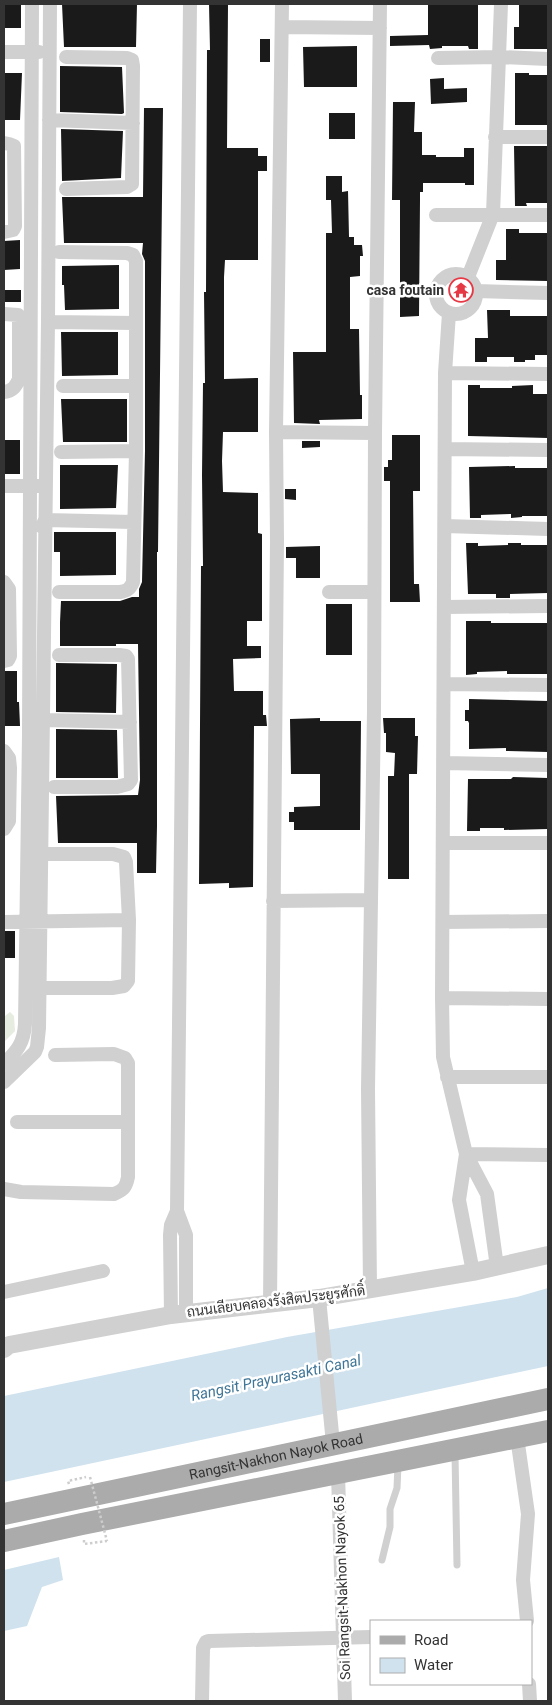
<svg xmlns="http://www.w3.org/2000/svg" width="552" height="1705" viewBox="0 0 552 1705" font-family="Roboto,Sarabun,sans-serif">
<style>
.green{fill:#e6ecdf}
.water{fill:#cfe2ee}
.building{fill:#1a1a1a}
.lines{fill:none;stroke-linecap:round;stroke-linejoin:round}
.path{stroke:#cdcdcd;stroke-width:2.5;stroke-dasharray:2.5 2.5;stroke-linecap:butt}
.service{stroke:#d0d0d0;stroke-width:7}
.minor{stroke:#d0d0d0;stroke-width:14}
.tertiary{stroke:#d0d0d0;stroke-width:18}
.primary{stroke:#ababab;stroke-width:22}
.path-bridge{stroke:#cdcdcd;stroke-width:2.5;stroke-dasharray:2.5 2.5;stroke-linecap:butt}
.labels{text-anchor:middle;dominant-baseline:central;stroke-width:5;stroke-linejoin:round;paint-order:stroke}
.poi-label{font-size:14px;font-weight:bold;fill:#333;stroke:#fff;text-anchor:end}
.street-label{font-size:14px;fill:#333;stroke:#fff}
.water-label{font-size:15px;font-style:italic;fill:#3f7597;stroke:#fff}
</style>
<rect width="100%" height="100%" fill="#fff"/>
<!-- green -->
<path class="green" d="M10,1012L14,1016L15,1031L4,1042V1034L5,1032V1016Z"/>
<!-- water -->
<path class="water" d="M548,1288V1366L4,1482V1396L287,1337L517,1297Z
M59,1557L63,1580L42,1587L27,1626L4,1631V1570Z"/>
<!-- building -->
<path class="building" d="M62,4H137L136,47H64Z
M209,4H228L227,148H258V156H267V171H258V260H225L224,277V379L258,378V432H223L222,461L223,492L258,493V533L262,534V621H247V646H261V658L233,659L234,691H263V715H266L267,726H254L253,887L229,888V883L199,884L201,566H203L202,475L203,383H205L204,292H206L207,50H210Z
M428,4H478V49H469L468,46H442V48L430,49L429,45L390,46V36L428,35Z
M519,4H548V49H514V27H519Z
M4,5H21V28H4Z
M260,39H270V62H260Z
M357,46V87H304L303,47Z
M60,66L122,67L124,113L122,114L60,112Z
M4,73H22L20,120H4Z
M515,73H529V75H548V125H515Z
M444,78V89L467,88V102L431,104L430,79Z
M393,102H415L414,132H422V155H436V157H464V148H474V185H465V183H423V192H420V200L419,316L400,317V200H392Z
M144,108H163L158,552H157V826L156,873H137V843H58L56,796L138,795L140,780L138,644H116V646H60V622L61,601H120L132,597H139V589L142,582L145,451V261L142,254L143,243H64L62,197H143Z
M329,113H355V139H329Z
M61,129L123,131L121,178L62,181Z
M514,146H548V203H526L527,206H515Z
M326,176H342V192L348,191L349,237H354V245H362L363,256H360V276L350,277V329H359L360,395H362V419L319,420L320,424L294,423L293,352H326V233H332L331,200H326Z
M506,229H519V233H548V281L496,280V260H506Z
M20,240V269L4,270V241Z
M119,265V309L65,310L64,285H62V266Z
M4,290H21V302H4Z
M487,310H510V316H548V355H535V360H525V362H514V357H487V362H475V338H488Z
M61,332H118V375L62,376Z
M468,385H480V388H512V386L533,385V394H548V438L468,436Z
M61,399H127V442H63Z
M392,435H420V491H413L414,584H419L420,602H390V481H384V467H388V460H392Z
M4,440H20V474H4Z
M302,441H320V447L302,448Z
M60,465H118L116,508L60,509Z
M515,466V468H548V516H522V517L511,518V514L481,515V518H470L469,467Z
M285,489H296V500L285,499Z
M54,532H116V575L60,576V552H54Z
M466,543H478V546L508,545V543H521V545H548V593L510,594V598H496V594H468Z
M320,546V578H296V558H286V547Z
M326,604H352V655H326Z
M466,621H491V623H548V674H507V671L477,672V674L466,675Z
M56,663L117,664L116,713L56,712Z
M4,671H17V702H19L20,726H4Z
M469,699L548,701V752L506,751V748L469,749V723L468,721H465V710H469Z
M320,718V721H361L360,830H294V822H289V812H294V807L320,806V774H291L290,719Z
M383,718H415V736H418L417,774H409V879H388V776H394L395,753L386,752V733H384Z
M56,729L117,730L118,778H56Z
M513,777L548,778V829L504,830V828H480V831H467L468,779H511Z
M4,931H15V958H4Z"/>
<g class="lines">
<!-- path -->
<path class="path" d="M69,1484L68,1481L86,1477
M84,1540V1544L107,1541"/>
<!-- service -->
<path class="service" d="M455,1454L457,1565
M382,1560L390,1527V1509L397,1488L398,1465"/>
<!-- minor -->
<path class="minor" d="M282,27L380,28
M4,52H39
M66,57L127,58L132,60L133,66L132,184L127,187L66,189
M438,58L499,57L548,59
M49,120L133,123
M495,137H548
M4,143L9,144L14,146L15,226L13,230L4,232
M436,215H548
M59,252L127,253L133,255L136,261V451
M436 294a20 20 0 1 1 40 0a20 20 0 1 1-40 0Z
M468,277L493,214L501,4
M476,291L548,293
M449,313L445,373L442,998L443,1057L466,1154L487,1194L497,1267
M4,314L18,315L19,321V379C16,386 13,391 4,392
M48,322L136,323
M445,373L548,374
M63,386H136
M276,432L375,433
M445,449L548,450
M4,486H38
M445,526L548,529
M42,527L45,520L134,522
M4,582L9,589L10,656L8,660L4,661
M59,592H120C127,591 130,589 133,582L136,451L61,452
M329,592H374
M445,607L548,606
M444,684L548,685
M43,720L130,722
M4,751L9,758L10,768L9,821L4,829
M444,763L548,765
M54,787H117L128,784L131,780L128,659L126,656L119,655H59
M443,843H548
M273,901L370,900
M4,922L129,920
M443,922L548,921
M39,988H112L124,986L128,981L129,920L126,862L124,857L113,854H41
M442,998L548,999
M4,1064C17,1051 24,1043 25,1024L29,735L32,4
M447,1077H548
M4,1082L35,1052L37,1047L39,1028L48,322L50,4
M17,1122H127
M466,1154L459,1200L473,1272
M466,1154L548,1155
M4,1189L21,1192L114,1194C124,1190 126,1187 128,1177V1063L125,1058L114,1054L55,1055
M177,1211L186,1235V1313
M370,1289L368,1089L374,711L375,433L380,4
M4,1292L103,1271
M319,1298L333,1444
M270,1304L277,541L276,432L282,4
M171,1315L170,1235L171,1225L177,1211L190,4
M517,1437L528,1514L523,1580L527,1621
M338,1474L345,1701
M529,1684L530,1701
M202,1701L203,1648L206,1642L209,1641L371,1637"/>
<!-- tertiary -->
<path class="tertiary" d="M4,1349L9,1345L171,1315L319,1298L473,1272L548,1255"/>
<!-- primary -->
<g class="primary">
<path id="s1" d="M4,1514L548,1399"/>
<path d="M4,1541L82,1524L548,1431"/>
</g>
<!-- path-bridge -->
<path class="path-bridge" d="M90,1477L107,1541"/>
</g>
<!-- icons -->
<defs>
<g id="temple-ring" transform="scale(1.25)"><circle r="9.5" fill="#fff" stroke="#e63946" stroke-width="1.5"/><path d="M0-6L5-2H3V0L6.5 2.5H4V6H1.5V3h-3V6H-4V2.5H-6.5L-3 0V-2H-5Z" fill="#e63946"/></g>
</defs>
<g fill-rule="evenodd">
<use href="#temple-ring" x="461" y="290"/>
</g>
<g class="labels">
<!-- poi labels -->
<g class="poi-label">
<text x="444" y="290">casa foutain</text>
</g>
<!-- street labels -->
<g class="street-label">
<text transform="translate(276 1301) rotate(-7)">ถนนเลียบคลองรังสิตประยูรศักดิ์</text>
<text stroke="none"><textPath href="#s1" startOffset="278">Rangsit-Nakhon Nayok Road</textPath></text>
<text transform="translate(342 1588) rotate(-92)">Soi Rangsit-Nakhon Nayok 65</text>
</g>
<!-- water labels -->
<g class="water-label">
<text transform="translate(276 1378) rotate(-12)">Rangsit Prayurasakti Canal</text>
</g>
</g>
<!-- border -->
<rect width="552" height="1705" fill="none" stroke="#333333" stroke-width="10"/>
<!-- legend -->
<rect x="370" y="1620" width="162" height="65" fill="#ffffff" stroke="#adadad"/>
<rect x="380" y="1636" width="25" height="8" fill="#ababab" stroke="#adadad"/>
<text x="414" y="1645" font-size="15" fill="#333333">Road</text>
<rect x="380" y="1658" width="25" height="15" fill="#cfe2ee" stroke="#adadad"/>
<text x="414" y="1670" font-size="15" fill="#333333">Water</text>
</svg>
